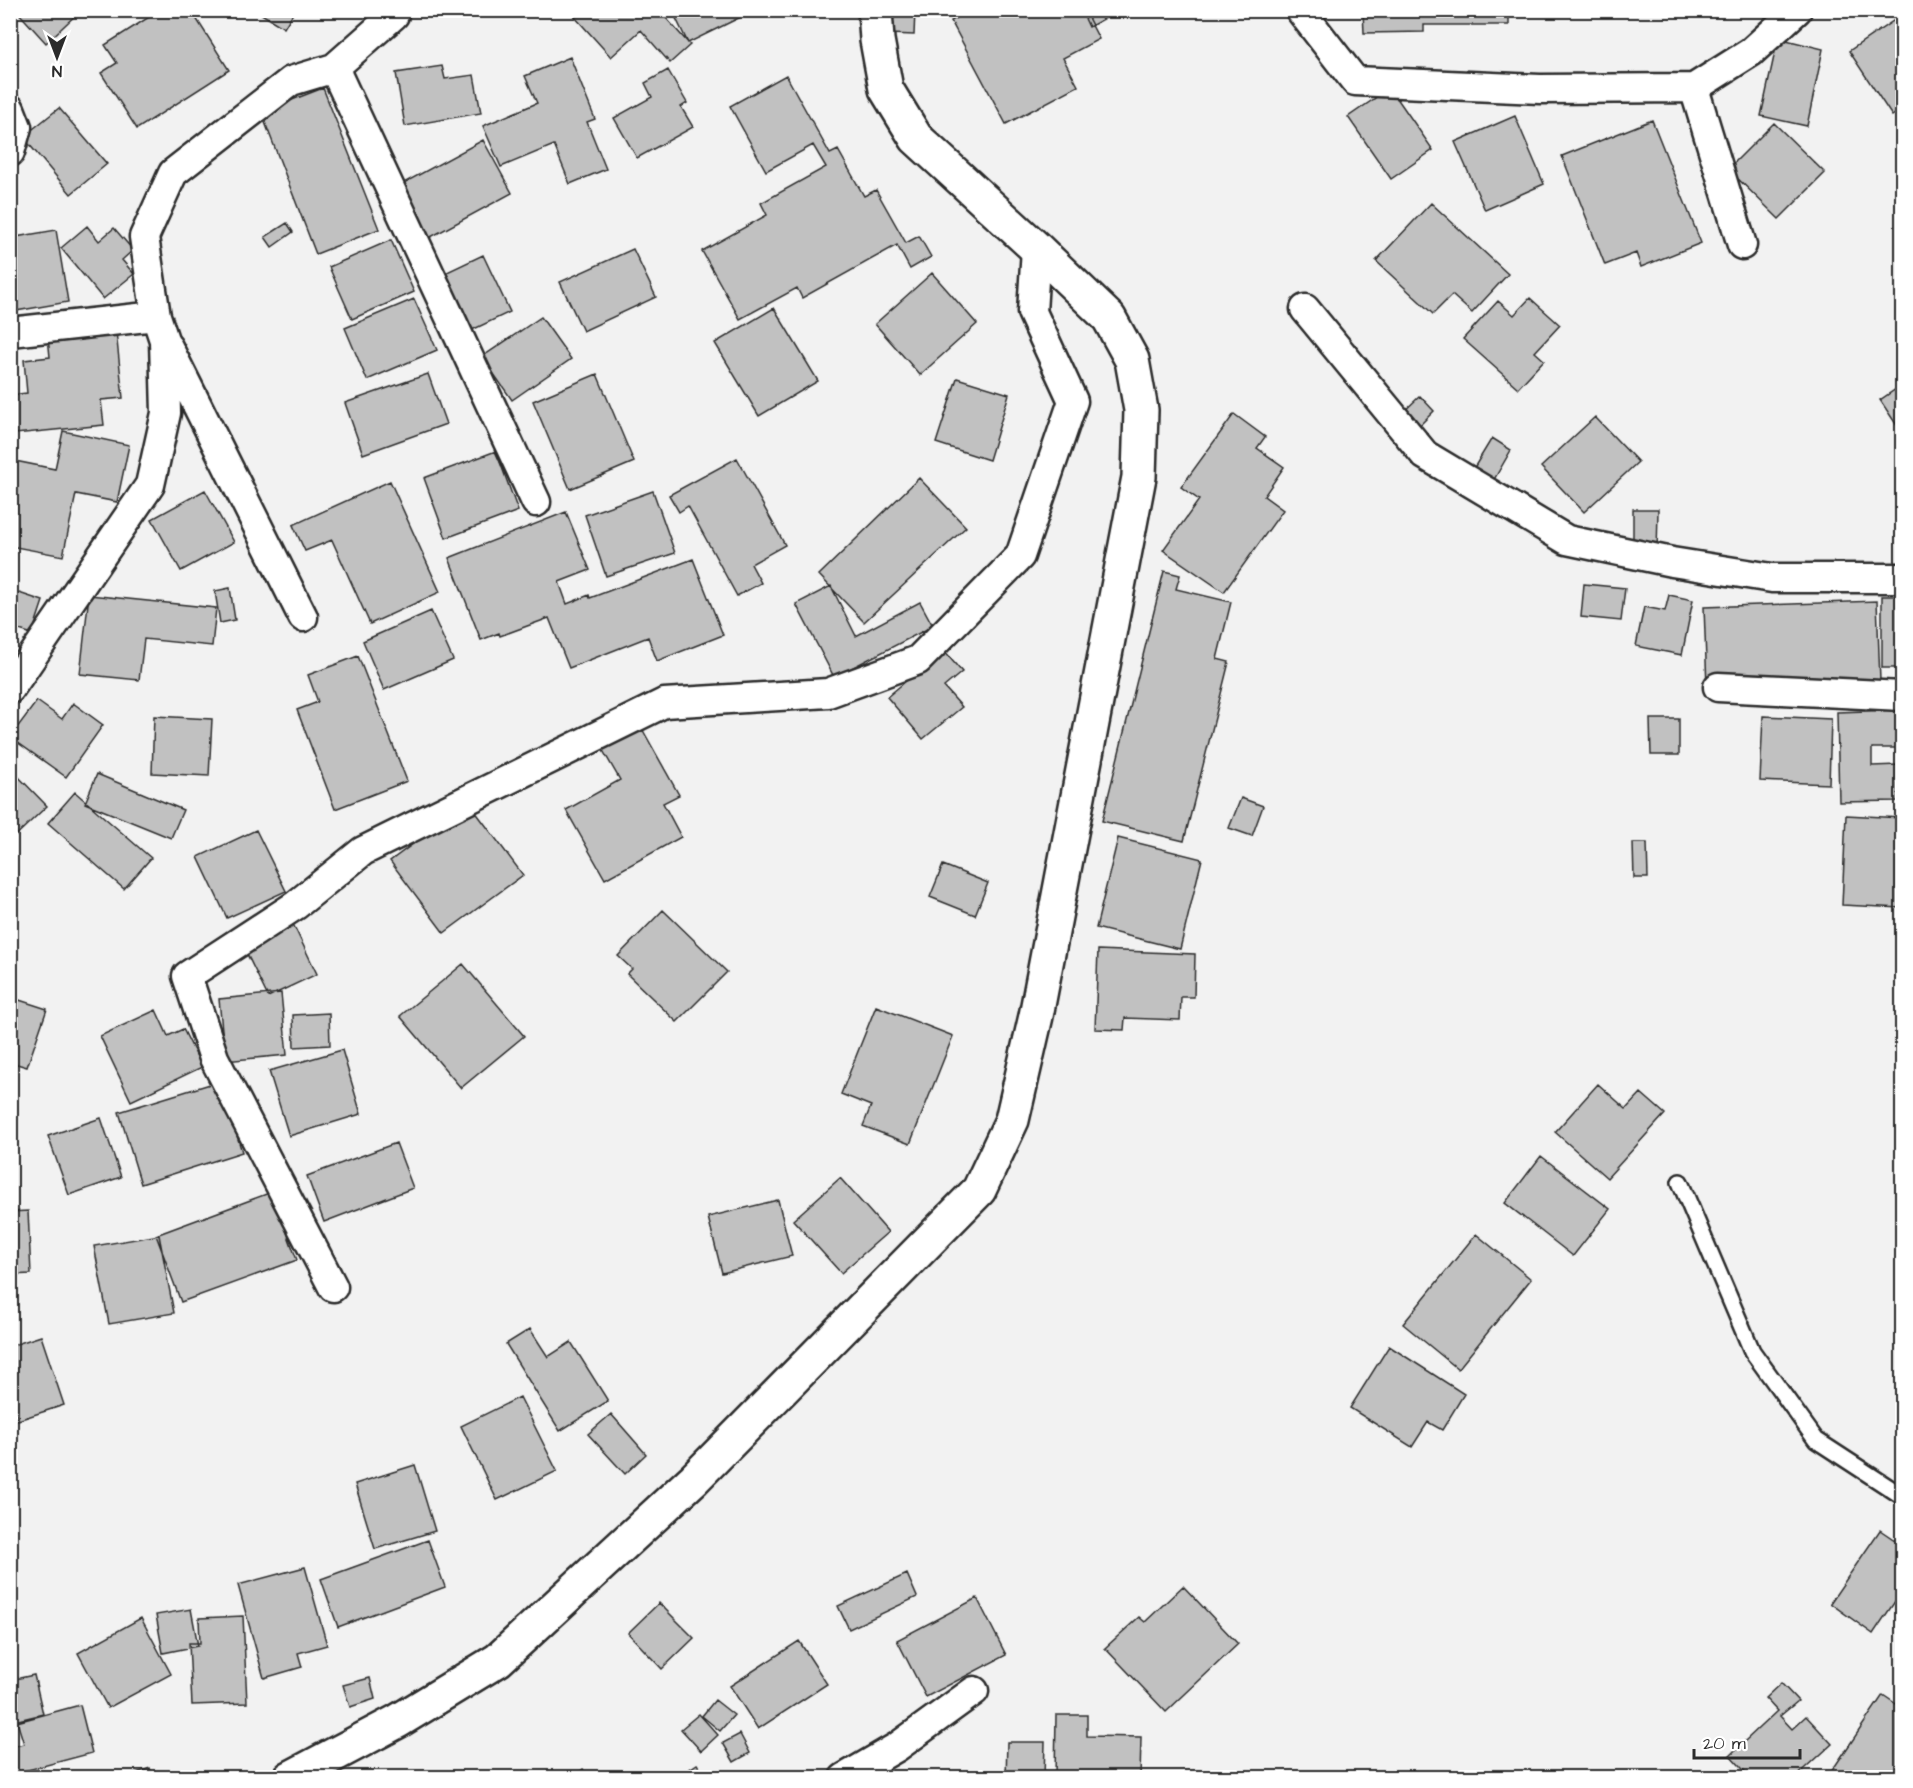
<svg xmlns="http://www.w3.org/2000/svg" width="1913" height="1788" viewBox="0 0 1913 1788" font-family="'Architects Daughter',sans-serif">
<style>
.building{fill:#c1c1c1;stroke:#2b2b2b;stroke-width:1.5}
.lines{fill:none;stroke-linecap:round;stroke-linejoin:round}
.service-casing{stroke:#2b2b2b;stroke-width:20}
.minor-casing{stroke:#2b2b2b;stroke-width:33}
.secondary-casing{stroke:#2b2b2b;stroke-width:38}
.service{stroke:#fff;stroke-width:15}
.minor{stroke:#fff;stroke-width:28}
.secondary{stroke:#fff;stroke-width:33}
</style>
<rect width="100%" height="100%" fill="#f2f2f2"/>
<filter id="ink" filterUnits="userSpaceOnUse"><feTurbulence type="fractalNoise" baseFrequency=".0167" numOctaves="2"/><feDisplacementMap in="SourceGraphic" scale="12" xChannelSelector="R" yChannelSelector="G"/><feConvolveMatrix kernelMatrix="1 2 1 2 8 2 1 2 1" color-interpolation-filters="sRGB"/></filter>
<g filter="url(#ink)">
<!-- building -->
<path class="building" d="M16,10H81L46,43Z
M160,10H191L229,70L137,129L101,73L117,63L105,45Z
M255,10H295L284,28Z
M580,10H659L690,45L670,63L641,30L611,57L574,16Z
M672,10H755L688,43Z
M891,10H915L914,35L890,34Z
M970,10H1061L1064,17L1075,10H1084L1099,39L1063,58L1078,86L1006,124L951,21Z
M1081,10H1120L1089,27Z
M1363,10H1509V25H1424V32L1364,33Z
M1902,15V109L1892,116L1849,51Z
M1778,38L1823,49L1807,126L1761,116Z
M570,57L595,119L587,122L606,169L570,184L554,145L501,167L483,126L537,103L525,76Z
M442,66L445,79L474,75L481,113L405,126L396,73Z
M668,70L687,103L681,107L693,127L637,158L614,118L652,97L645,83Z
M786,75L830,154L838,150L864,196L876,190L906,243L919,236L931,257L910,269L897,245L802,298L797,288L740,319L702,251L767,215L761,203L826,167L813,145L766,171L730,106Z
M323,88L379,229L316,254L261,112Z
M1390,88L1433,150L1391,179L1348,117Z
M59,108L107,164L71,194L23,137Z
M1515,116L1544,184L1485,210L1455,142Z
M1652,120L1701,243L1641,267L1636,253L1605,265L1562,156Z
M1774,123L1825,173L1779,219L1728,169Z
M483,140L512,193L429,238L400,185Z
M1431,203L1508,274L1472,313L1452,295L1433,314L1376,261Z
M287,223L293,232L272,247L265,237Z
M87,226L99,241L114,228L133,250L122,260L134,274L103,299L61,248Z
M56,230L68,302L10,312V238Z
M391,240L414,292L352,319L329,267Z
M633,249L656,297L583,331L560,282Z
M483,255L510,312L472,330L445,273Z
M932,273L977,324L920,375L875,324Z
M1530,298L1560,325L1535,352L1544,360L1518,388L1463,339L1498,301L1514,315Z
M414,299L437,350L367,380L345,328Z
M774,308L818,381L759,416L715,343Z
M541,317L571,359L512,400L482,357Z
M116,331L123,398L101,400L104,425L15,434L11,395L27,393L24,360L50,357L48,337Z
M428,374L446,424L363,454L345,403Z
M597,374L634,462L570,489L533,401Z
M957,378L1009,394L989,460L936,443Z
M1902,385V433L1880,400Z
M1420,396L1434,411L1415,430L1400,415Z
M1234,414L1265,437L1257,448L1284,467L1264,496L1283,510L1224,592L1163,550L1199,500L1181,487Z
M1595,417L1638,462L1584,512L1541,467Z
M63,431L129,445L117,502L76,494L63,556L10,546V460L55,469Z
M1492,438L1511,450L1492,483L1472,471Z
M496,451L518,511L446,538L424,478Z
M737,458L785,545L751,564L761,583L737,596L688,506L679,512L669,495Z
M919,478L966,527L864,622L819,575Z
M390,481L440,592L370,624L332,540L305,551L293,525Z
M205,490L234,542L181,571L152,519Z
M653,491L675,553L606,576L585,515Z
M1633,509H1658L1657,553L1633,552Z
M566,512L590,570L559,582L567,604L589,595L590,598L693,559L723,635L657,661L648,637L569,668L549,618L500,636L499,633L481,640L449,558Z
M1164,571L1180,575L1176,589L1231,602L1217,659L1229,662L1184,841L1102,821Z
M1584,584L1625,588L1621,621L1581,617Z
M831,586L856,636L920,602L933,626L834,677L796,604Z
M230,588L235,620L220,623L215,591Z
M10,590L43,601L32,634L10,627Z
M89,595L216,608L212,646L144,639L139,680L80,674Z
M1669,595L1693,600L1682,655L1636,646L1644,607L1665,611Z
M1882,596H1902V668H1882Z
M1877,601L1880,681L1707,687L1704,607Z
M431,611L453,660L384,690L363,641Z
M943,650L962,672L944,687L962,707L923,739L887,697Z
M358,656L407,781L335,809L297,710L318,702L308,675Z
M37,701L62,719L73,703L103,725L66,777L10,737Z
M1898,710L1899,748H1872V766L1898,765V801L1839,802L1837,712Z
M154,716L212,719L209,776L152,773Z
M1763,716L1831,719L1829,784L1760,781Z
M1650,719H1679V755H1651Z
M640,725L679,795L663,803L681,837L605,879L566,810L620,780L601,747Z
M10,768L47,806L10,841Z
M97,774L183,810L171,838L85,803Z
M75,792L151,858L124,889L48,823Z
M1241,798L1263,806L1252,836L1229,828Z
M469,803L523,875L444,933L390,861Z
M1846,815L1902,818V908L1842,905Z
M256,830L286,891L227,918L198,857Z
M1118,838L1202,859L1180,949L1096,928Z
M1633,843H1647L1648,878H1634Z
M943,865L988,883L975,915L930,897Z
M663,910L727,972L677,1022L627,974L632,969L618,956Z
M293,924L317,974L268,997L244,948Z
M1098,950L1195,954L1194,997H1181L1180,1020L1125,1018L1124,1030L1095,1029Z
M463,964L524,1036L461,1088L400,1016Z
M281,993L287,1055L225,1061L219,999Z
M10,997L47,1009L27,1067L10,1062Z
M876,1006L953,1036L910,1144L863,1126L871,1106L841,1094Z
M156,1010L168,1036L183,1029L202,1067L131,1101L100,1036Z
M329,1013L330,1045L294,1047L293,1015Z
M342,1050L361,1114L289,1136L269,1071Z
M220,1081L242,1152L141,1184L119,1112Z
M1598,1084L1626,1109L1641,1093L1665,1114L1607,1178L1555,1132Z
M101,1118L121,1177L69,1195L48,1136Z
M396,1143L413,1188L324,1222L307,1176Z
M1541,1156L1610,1209L1573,1256L1505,1203Z
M840,1178L888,1232L841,1273L793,1220Z
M272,1192L297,1260L181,1302L156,1235Z
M778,1200L792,1256L722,1273L708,1217Z
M28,1211L31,1274L10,1275V1212Z
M1476,1234L1531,1279L1458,1369L1403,1324Z
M159,1235L174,1313L109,1324L94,1246Z
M530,1329L548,1357L571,1342L608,1401L560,1431L506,1344Z
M41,1336L64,1405L18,1420L10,1396V1346Z
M1389,1346L1464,1394L1442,1430L1428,1422L1412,1447L1350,1408Z
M520,1397L557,1471L497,1500L461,1426Z
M611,1414L646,1454L625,1474L588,1434Z
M415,1465L435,1531L375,1549L355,1484Z
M1880,1530L1902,1545V1591L1873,1634L1830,1603Z
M428,1540L445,1587L338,1627L321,1579Z
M305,1567L327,1645L298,1653L302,1667L264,1678L238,1585Z
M907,1574L917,1597L849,1629L838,1606Z
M1183,1586L1238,1644L1166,1712L1105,1648L1139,1617L1145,1622Z
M977,1598L1006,1655L926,1697L897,1640Z
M659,1603L694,1638L662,1669L628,1633Z
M191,1609L198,1646L163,1653L156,1615Z
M243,1616L247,1703L192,1705L189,1643H200L199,1618Z
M141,1618L171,1674L108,1708L78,1653Z
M799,1641L827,1684L758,1729L730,1686Z
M34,1675L43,1714L10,1722V1680Z
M370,1678L375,1699L350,1707L343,1685Z
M1781,1683L1798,1701L1780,1716L1792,1729L1806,1716L1832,1744L1795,1778H1751L1730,1755L1777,1711L1765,1698Z
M1883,1695L1902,1708V1778H1827Z
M715,1700L734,1715L720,1731L702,1716Z
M80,1705L92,1753L20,1772L21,1778H10V1747L24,1744L17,1722Z
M699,1714L718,1735L701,1751L681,1729Z
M1056,1715H1087V1736L1141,1737L1140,1778H1055Z
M740,1734L750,1753L734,1762L723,1743Z
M1007,1742H1045L1044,1778H1006Z
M697,1764L706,1778H676Z
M150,1768L153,1778H123Z
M583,1769L589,1778H572Z"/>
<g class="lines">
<!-- service casing -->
<g class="service-casing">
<path id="service" d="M1680,1182L1752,1351L1816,1440L1902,1496"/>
</g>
<!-- minor casing -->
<g class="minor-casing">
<path id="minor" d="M1300,10L1355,81L1540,89L1694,88
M334,68L536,502
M10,109L17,127L10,152
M1742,245L1694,88L1751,52L1797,10
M1305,309L1425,455L1567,540L1672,562L1772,578H1902
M10,332L156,316
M168,347L303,617
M1718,687L1902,696
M10,689L150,485L166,413L164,340L156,316L144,237L173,173L291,81L334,68L394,15L395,10
M333,1287L214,1058L187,976L296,905L363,851L664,703L828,693L918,660L1020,556L1073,401L1032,312L1036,248
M844,1778L897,1747L974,1691"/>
</g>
<!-- secondary casing -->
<g class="secondary-casing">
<path id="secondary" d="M290,1778L398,1721L498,1660L694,1479L979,1190L1012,1120L1036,1016L1139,477L1141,410L1132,360L1109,318L1036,248L916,138L886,89L877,40L875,10"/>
</g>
<!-- service -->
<use href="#service" class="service"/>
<!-- minor -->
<use href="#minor" class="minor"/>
<!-- secondary -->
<use href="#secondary" class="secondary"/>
</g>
</g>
<!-- margin -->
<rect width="1913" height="1788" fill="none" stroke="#fff" stroke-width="36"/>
<rect x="18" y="18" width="1877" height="1752" fill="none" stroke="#2b2b2b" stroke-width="2" filter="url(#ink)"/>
<!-- north arrow -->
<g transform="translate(57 57) rotate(180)" stroke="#ffffff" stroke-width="4.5" paint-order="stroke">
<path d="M0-4.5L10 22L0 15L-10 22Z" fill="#2b2b2b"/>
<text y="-9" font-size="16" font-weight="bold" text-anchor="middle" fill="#2b2b2b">N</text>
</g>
<!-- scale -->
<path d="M1694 1749v9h106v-9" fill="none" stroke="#2b2b2b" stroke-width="3"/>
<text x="1703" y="1749" font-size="18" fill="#2b2b2b" stroke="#ffffff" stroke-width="4.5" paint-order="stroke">20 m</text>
</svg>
